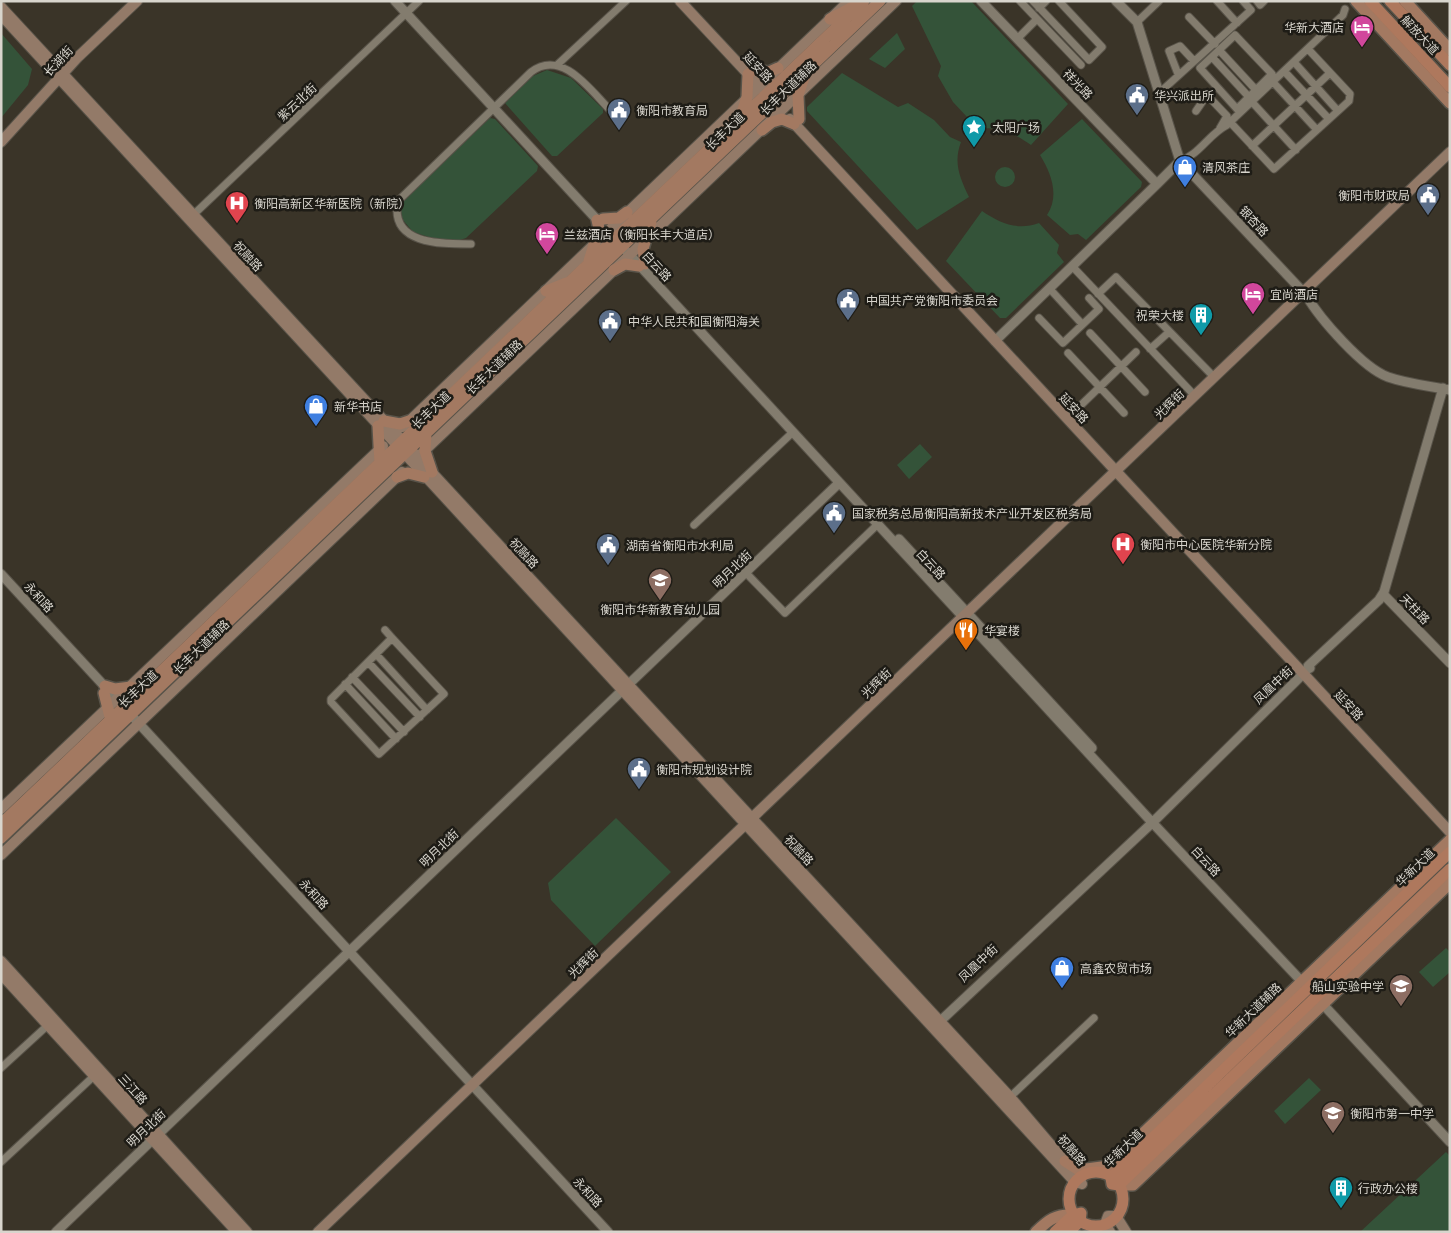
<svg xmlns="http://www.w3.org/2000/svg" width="1451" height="1233" viewBox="0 0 1451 1233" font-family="'Noto Sans','Noto Sans SC',sans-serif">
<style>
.green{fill:#345339}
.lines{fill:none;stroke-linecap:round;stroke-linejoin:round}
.minor-casing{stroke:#585349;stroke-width:9}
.tertiary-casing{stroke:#585349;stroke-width:11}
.secondary-casing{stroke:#585349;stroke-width:12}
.primary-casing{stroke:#585349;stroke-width:14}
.trunk-casing{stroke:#585349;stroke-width:14}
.minor{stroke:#837c6e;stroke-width:7}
.tertiary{stroke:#837c6e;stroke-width:9}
.secondary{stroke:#937a68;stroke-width:10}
.primary{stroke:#a37961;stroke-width:11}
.trunk{stroke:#ae785d;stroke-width:11}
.labels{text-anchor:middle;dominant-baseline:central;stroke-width:5;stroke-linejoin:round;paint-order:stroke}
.poi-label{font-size:12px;fill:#d8d5cd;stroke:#1e1c16;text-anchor:start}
.street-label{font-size:12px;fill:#d8d5cd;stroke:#1e1c16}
</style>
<rect width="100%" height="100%" fill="#3a3428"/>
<!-- green -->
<path class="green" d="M917,1H971L1068,104L1031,145C1014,133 994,123 973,131L968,118L953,102L938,76L941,66L912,6Z
M1,33L32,69L28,85L1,118Z
M897,33L905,49L885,68L869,59Z
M547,70L571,78L603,109V113L557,156H552L505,103L533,76Z
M842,73L898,107L908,103L934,120L950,137L961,142C953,163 960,178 969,197L917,230L807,111V107Z
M490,118L495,119L538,166L537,171L466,238L460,240H438L413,232L403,220L400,214L402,202Z
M1082,119L1142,182L1141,187L1086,240L1078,234L1070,235L1047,215C1060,195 1051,173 1040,155Z
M995 177a10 10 0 1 1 20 0a10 10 0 1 1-20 0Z
M982,211C1000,223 1017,231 1039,223L1059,245L1057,253L1064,262L1006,318H1000L946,261Z
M920,444L932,457L909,479L897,465Z
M616,818L671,872L595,946L551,900L548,883Z
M1446,948L1450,952V972L1433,987L1419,972Z
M1309,1078L1321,1090L1285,1124L1274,1111Z
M1446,1152L1450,1156V1232H1360Z"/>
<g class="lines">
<!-- minor casing -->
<g class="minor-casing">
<path id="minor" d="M1020,1L1081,65
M1033,1L1089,60L1102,47L1059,1
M1217,1L1237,23
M1257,1L1260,5L1264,1
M1039,8L1046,1
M1189,17L1215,44
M1137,22L1159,1
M1235,35L1272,74L1237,109L1200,68Z
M1017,39L1037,19
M1219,50L1256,90
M1212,57L1249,97
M1294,62L1338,111
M557,65L626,1
M1284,71L1329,119
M1178,74L1169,51L1180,46L1194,61
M1273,82L1317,130
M1158,94L1251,10L1243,1
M1252,102L1296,150
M1196,111L1207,95L1227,116L1220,128
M1230,122L1274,169L1349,101L1350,94L1308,49
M1252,146L1330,73
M1180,161C1199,155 1209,134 1227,125L1343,15L1345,9
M191,217L419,1
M471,244C442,244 389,245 398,201L531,72C562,48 591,91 611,111
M1072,266L1195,396
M1049,288L1082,324
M1098,294L1116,277L1214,377
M1039,318L1063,343L1099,309L1089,298
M1090,333L1145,392
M1150,349L1169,332
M1068,353L1124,413
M1070,412L1080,406L1136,352
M694,525L792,433
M749,576L785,613L877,525
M385,630L392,638L444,694L379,754L331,702V699L392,638
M376,654L427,710
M368,662L420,717
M352,677L404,732
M345,684L396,739
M1,1068L48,1025
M1010,1097L1094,1018
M1,1162L94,1076"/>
</g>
<!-- tertiary casing -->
<g class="tertiary-casing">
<path id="tertiary" d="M395,1L600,223
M981,1L1157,184L995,341
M1116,1L1137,22L1180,161L1306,295C1320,319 1363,368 1388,377C1408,384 1430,386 1450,390
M1157,184L1180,161
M618,242L1149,819L1305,985
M899,539L1092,748
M1,574L608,1232
M1383,594L1450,663
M1310,668L1308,669V666L1379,600L1384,592L1443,388
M1319,1000L1450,1142
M935,1026L1152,823L1303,674
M56,1232L839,483"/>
</g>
<!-- secondary casing -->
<g class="secondary-casing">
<path id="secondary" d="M680,1L763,90
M1,7L1010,1097L1079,1178L1082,1184L1075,1182L1,15
M790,119L1450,832
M1,142L78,57L137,1
M403,427L849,1
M421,454L896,1
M1,809L383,446
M1,855L402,472
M1,961L247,1232
M1,974L237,1232
M318,1232L1450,152
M1110,1232L1105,1224L1108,1216H1116L1126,1232"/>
</g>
<!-- primary casing -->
<g class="primary-casing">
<path id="primary" d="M1356,1L1450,103
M1405,1L1450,50
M830,19L853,7
M753,70L769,72L778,68
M740,119L747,97L748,74
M799,119L798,95L805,75
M762,130L772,122L782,119L794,124
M603,219L619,218L627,212
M589,261L599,229L597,220
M645,264L643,249L651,222
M614,270L625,264L639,266
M546,291L566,283
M384,421L400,424L409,421
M378,426L380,464
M426,434L425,451L432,472
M397,477L408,473L424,477
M105,686L115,689L131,687
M104,693L111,721
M1,824L864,1
M1,838L880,1
M1065,1161L1079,1170L1109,1166L1450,840
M1119,1185H1133L1450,883
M1036,1232C1048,1220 1056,1214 1073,1215"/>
</g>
<!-- trunk casing -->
<g class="trunk-casing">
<path id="trunk" d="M1370,1L1450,87
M1390,1L1450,65
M1450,852L1111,1178L1112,1184L1119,1185L1450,869
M1069 1199a27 27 0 1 1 54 0a27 27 0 1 1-54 0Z
M1055,1232L1073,1215L1081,1213L1080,1221L1069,1232"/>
</g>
<!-- minor -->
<use href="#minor" class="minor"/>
<!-- tertiary -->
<use href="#tertiary" class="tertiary"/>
<!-- secondary -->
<use href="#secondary" class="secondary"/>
<!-- primary -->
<use href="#primary" class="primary"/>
<!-- trunk -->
<use href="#trunk" class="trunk"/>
</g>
<!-- icons -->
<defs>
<g id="hotel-pin" transform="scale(1.25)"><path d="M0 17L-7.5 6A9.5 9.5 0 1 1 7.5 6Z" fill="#d1479c" stroke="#1e1c16"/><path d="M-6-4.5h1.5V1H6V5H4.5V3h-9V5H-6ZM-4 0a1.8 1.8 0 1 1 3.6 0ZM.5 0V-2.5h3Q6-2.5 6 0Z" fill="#fff"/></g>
<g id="civic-pin" transform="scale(1.25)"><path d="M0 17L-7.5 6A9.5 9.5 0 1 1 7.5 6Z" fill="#5c6f8a" stroke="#1e1c16"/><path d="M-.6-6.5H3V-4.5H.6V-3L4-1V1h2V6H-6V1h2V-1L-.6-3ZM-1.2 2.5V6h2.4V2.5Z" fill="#fff"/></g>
<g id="sight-pin" transform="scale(1.25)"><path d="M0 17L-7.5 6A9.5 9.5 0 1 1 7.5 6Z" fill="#0f9aa8" stroke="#1e1c16"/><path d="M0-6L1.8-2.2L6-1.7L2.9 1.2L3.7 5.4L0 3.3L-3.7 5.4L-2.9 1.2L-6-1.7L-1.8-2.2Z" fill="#fff"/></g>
<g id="shop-pin" transform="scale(1.25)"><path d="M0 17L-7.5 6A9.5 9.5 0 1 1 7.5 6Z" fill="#3f7fe0" stroke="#1e1c16"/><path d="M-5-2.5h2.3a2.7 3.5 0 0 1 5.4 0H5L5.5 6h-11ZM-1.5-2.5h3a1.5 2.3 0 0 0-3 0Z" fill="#fff"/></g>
<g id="hospital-pin" transform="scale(1.25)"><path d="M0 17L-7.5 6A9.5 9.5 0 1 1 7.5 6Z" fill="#e0444e" stroke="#1e1c16"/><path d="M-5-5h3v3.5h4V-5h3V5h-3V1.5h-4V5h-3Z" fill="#fff"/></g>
<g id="building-pin" transform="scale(1.25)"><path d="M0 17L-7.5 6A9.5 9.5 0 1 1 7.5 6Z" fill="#0f9aa8" stroke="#1e1c16"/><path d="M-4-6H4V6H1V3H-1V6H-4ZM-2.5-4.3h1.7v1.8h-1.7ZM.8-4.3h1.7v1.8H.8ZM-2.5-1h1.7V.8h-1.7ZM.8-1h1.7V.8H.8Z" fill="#fff"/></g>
<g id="school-pin" transform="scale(1.25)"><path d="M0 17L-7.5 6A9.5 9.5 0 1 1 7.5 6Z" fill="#8d6e63" stroke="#1e1c16"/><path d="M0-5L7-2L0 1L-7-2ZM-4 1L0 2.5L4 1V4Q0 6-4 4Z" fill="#fff"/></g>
<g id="restaurant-pin" transform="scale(1.25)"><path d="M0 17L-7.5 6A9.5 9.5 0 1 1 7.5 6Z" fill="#e8710a" stroke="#1e1c16"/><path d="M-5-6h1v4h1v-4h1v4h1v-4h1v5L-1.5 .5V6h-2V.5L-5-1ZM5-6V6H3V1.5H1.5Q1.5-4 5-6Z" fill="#fff"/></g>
</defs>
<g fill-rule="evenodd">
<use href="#hotel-pin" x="1362" y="27"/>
<use href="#civic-pin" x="1137" y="95"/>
<use href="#civic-pin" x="619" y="110"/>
<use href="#sight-pin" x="974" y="127"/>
<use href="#shop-pin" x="1185" y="167"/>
<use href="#civic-pin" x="1428" y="195"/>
<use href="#hospital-pin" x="237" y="203"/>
<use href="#hotel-pin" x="547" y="234"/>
<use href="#hotel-pin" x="1253" y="294"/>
<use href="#civic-pin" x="848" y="300"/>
<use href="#building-pin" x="1201" y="315"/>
<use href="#civic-pin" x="610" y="321"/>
<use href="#shop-pin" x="316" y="406"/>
<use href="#civic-pin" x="834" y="513"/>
<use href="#hospital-pin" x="1123" y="544"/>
<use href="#civic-pin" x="608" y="545"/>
<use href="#school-pin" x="660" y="580"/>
<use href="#restaurant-pin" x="966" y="630"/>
<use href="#civic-pin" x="639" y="769"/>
<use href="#shop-pin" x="1062" y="968"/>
<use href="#school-pin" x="1401" y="986"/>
<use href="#school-pin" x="1333" y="1113"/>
<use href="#building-pin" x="1341" y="1188"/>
</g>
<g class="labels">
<!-- poi labels -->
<g class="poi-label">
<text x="1344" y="27" text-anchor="end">华新大酒店</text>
<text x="1154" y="95">华兴派出所</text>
<text x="636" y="110">衡阳市教育局</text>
<text x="992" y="127">太阳广场</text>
<text x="1202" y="167">清风茶庄</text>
<text x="1410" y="195" text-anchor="end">衡阳市财政局</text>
<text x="254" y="203">衡阳高新区华新医院（新院）</text>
<text x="564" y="234">兰兹酒店（衡阳长丰大道店）</text>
<text x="1270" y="294">宜尚酒店</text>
<text x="866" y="300">中国共产党衡阳市委员会</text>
<text x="1184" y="315" text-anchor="end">祝荣大楼</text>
<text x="628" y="321">中华人民共和国衡阳海关</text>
<text x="334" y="406">新华书店</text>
<text x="852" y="513">国家税务总局衡阳高新技术产业开发区税务局</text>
<text x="1140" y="544">衡阳市中心医院华新分院</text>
<text x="626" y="545">湖南省衡阳市水利局</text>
<text x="660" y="609" text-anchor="middle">衡阳市华新教育幼儿园</text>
<text x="984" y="630">华宴楼</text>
<text x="656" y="769">衡阳市规划设计院</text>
<text x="1080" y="968">高鑫农贸市场</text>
<text x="1384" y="986" text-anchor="end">船山实验中学</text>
<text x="1350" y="1113">衡阳市第一中学</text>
<text x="1358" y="1188">行政办公楼</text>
</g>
<!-- street labels -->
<g class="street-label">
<text transform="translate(1420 35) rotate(47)">解放大道</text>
<text transform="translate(58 61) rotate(-47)">长湖街</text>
<text transform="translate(758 67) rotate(47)">延安路</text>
<text transform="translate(1078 84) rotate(46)">祥光路</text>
<text transform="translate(788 88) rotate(-44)">长丰大道辅路</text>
<text transform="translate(297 102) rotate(-43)">紫云北街</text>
<text transform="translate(725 131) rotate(-44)">长丰大道</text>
<text transform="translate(1254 221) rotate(47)">银杏路</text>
<text transform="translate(248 256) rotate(47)">祝融路</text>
<text transform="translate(657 266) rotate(47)">白云路</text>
<text transform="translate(494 367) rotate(-44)">长丰大道辅路</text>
<text transform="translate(1169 404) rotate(-44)">光辉街</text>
<text transform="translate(1074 408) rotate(47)">延安路</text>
<text transform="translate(431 410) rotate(-44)">长丰大道</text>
<text transform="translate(524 553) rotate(47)">祝融路</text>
<text transform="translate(931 564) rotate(47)">白云路</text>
<text transform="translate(732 569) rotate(-44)">明月北街</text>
<text transform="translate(39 597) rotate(47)">永和路</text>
<text transform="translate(1415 609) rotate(46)">天柱路</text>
<text transform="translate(201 647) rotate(-44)">长丰大道辅路</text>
<text transform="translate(876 683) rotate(-44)">光辉街</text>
<text transform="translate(1273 685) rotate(-43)">凤凰中街</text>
<text transform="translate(138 689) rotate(-43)">长丰大道</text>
<text transform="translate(1349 705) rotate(47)">延安路</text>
<text transform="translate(439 848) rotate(-44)">明月北街</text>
<text transform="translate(799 850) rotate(47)">祝融路</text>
<text transform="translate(1206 861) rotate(47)">白云路</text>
<text transform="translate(1415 867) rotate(-44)">华新大道</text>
<text transform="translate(314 894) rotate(47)">永和路</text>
<text transform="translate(583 963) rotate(-44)">光辉街</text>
<text transform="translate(978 963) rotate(-43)">凤凰中街</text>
<text transform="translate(1253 1010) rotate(-44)">华新大道辅路</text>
<text transform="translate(133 1089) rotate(48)">三江路</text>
<text transform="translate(146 1128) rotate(-44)">明月北街</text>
<text transform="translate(1123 1148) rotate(-44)">华新大道</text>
<text transform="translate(1072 1150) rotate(49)">祝融路</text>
<text transform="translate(588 1192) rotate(47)">永和路</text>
</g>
</g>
<!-- border -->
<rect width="1451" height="1233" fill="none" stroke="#d8d5cd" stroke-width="5"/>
</svg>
